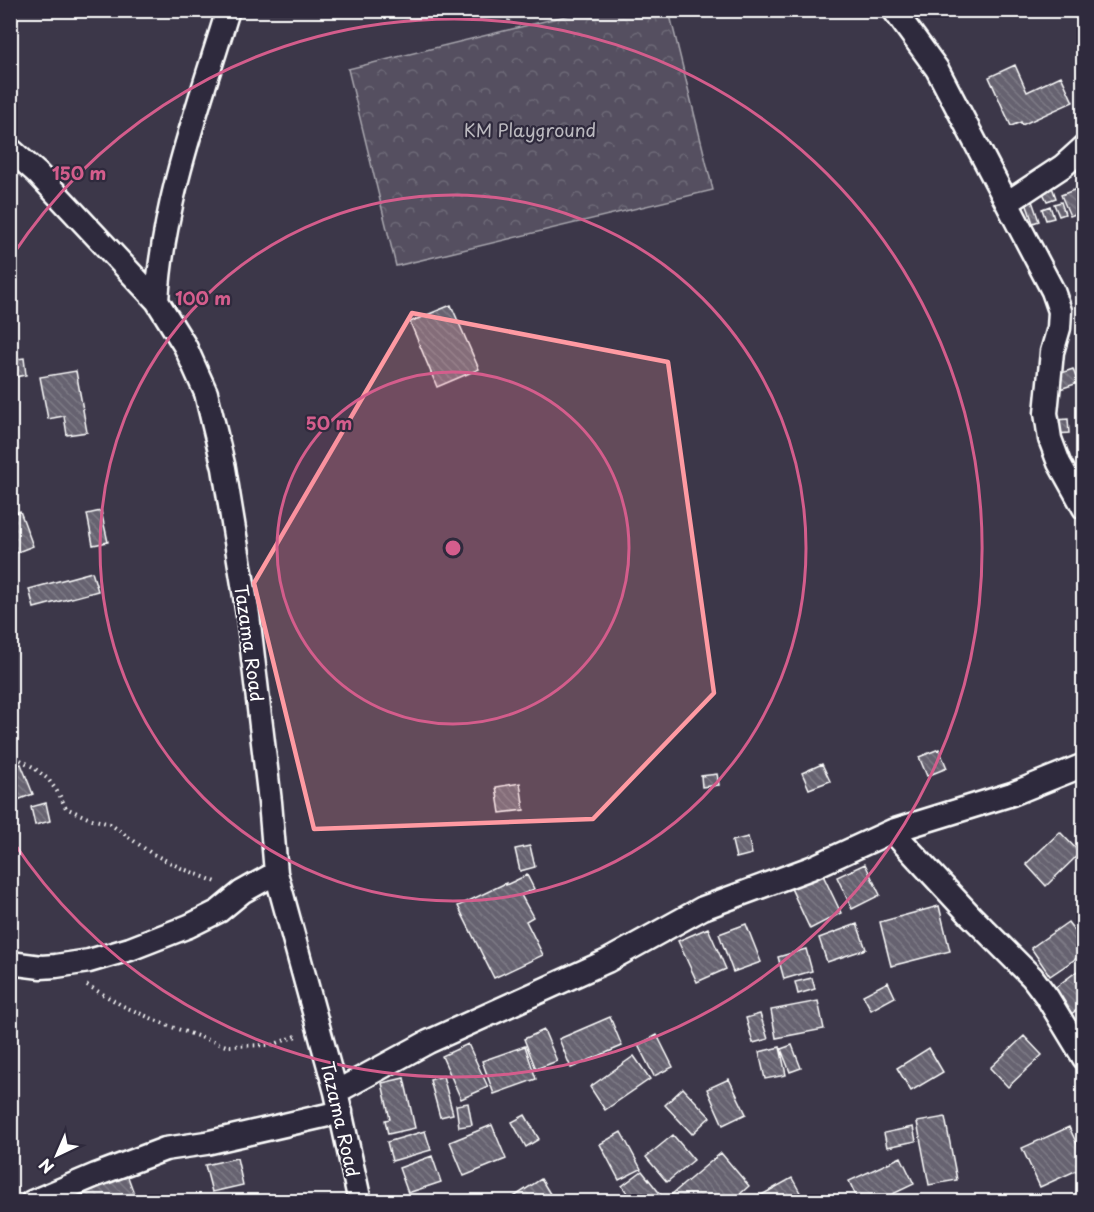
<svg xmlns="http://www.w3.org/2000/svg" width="1094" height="1212" viewBox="0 0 1094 1212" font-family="'Playpen Sans',sans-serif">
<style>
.park{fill:url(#park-crowns);stroke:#aaa8b0;stroke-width:1.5}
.building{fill:url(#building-back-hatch);stroke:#fff;stroke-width:1.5}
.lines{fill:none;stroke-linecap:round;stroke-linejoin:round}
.street-casing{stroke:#fff;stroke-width:27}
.path{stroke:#fff;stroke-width:4;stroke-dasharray:1.5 4.5;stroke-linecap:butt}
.street{stroke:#2f2a3d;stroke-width:22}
.marked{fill:#ff9aa2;fill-opacity:0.2;stroke:#ff9aa2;stroke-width:4.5;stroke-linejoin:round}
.ring{fill:none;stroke:#d45d8c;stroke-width:3}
.labels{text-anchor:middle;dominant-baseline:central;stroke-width:4.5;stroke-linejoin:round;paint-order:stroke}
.park-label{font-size:18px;fill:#bbb9bf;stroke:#2f2a3d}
.street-label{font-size:18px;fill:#fff;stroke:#2f2a3d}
.centre{fill:#d45d8c;stroke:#2f2a3d;stroke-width:3}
.ring-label{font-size:18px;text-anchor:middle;font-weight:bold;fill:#d45d8c;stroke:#2f2a3d;stroke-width:4.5;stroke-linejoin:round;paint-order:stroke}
</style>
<defs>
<pattern id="park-crowns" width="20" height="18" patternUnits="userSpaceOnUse" patternTransform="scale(1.5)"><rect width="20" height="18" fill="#555060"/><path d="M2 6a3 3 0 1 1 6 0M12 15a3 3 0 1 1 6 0" fill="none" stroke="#6e6a78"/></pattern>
<pattern id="building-back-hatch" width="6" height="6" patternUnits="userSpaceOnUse" patternTransform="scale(1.5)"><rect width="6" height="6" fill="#666270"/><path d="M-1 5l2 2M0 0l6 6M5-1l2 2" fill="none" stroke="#7d7a85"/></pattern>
</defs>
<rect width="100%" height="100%" fill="#3c3749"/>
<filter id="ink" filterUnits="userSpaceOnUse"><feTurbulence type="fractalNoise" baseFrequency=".0167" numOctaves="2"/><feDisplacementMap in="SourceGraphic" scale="12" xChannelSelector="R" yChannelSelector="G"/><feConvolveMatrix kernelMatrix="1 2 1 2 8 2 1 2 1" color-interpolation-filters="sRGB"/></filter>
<g filter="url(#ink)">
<!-- park -->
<path class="park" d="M590,10L669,11L713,190L396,266L348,69Z"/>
<!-- building -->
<path class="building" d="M1015,65L1027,92L1061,76L1073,102L1022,125L1021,122L1011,126L989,77Z
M1084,186V227L1081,228L1075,214L1070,216L1061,195Z
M1052,187L1056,198L1047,201L1042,191Z
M1030,195L1039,221L1033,223L1024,197Z
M1061,202L1065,214L1059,216L1054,204Z
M1050,206L1054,218L1046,220L1042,209Z
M451,305L479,369L437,387L410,322Z
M24,358L26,375L10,378V360Z
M1073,369L1078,383L1051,392L1047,378Z
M76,371L87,432L67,435L64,416L48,419L40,377Z
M1068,419L1069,433L1057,434L1055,420Z
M1083,468L1084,480L1067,484L1064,473Z
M20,511L33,546L10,555V515Z
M101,511L108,542L93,545L87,514Z
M92,572L98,591L34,608L29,589Z
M939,749L947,768L927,776L919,757Z
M21,764L33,794L10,803V768Z
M822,764L830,781L809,789L802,773Z
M717,774L719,785L702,787L701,776Z
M520,783L524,810L500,813L496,787Z
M46,803L50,821L35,825L31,807Z
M1060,832L1080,853L1046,886L1026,864Z
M748,837L752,854L736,858L732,841Z
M530,846L535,867L520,871L515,849Z
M865,864L880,895L852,909L837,877Z
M821,871L841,913L810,929L790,886Z
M527,875L534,889L521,895L533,917L526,921L543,955L494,978L458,906L506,883V885Z
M939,906L950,951L891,966L880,922Z
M1068,922L1084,943V953L1050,976L1031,948Z
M746,924L761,962L733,972L719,934Z
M857,924L866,949L827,962L819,938Z
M708,928L726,969L697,982L678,941Z
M806,949L812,971L784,979L778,957Z
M1084,966V1005L1071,1014L1052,990Z
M812,978L815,989L798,994L795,982Z
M888,982L895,997L871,1010L863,995Z
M818,1001L824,1029L776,1038L771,1010Z
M760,1014L768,1039L753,1043L746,1018Z
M610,1017L622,1046L571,1068L559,1039Z
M544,1030L557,1061L536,1069L524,1039Z
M657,1035L673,1067L654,1076L638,1045Z
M1024,1036L1042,1055L1008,1087L990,1068Z
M468,1044L488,1087L461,1099L442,1056Z
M792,1045L801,1068L790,1072L781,1049Z
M525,1046L536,1079L494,1094L482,1061Z
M780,1047L786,1075L765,1079L759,1052Z
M929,1048L943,1072L911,1091L897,1068Z
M634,1056L650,1079L605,1110L590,1087Z
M443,1076L453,1114L440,1117L430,1080Z
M404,1078L415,1128L388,1134L385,1120L390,1119L382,1083Z
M729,1079L746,1114L723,1125L707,1089Z
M683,1088L710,1117L692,1134L665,1105Z
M468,1103L472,1125L459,1127L456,1105Z
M525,1115L539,1139L526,1147L512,1122Z
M945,1117L957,1180L929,1185L917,1122Z
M492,1125L506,1159L464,1176L450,1142Z
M913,1127L916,1141L887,1147L884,1133Z
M1069,1127L1084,1159V1167L1040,1187L1022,1148Z
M425,1131L431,1150L392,1161L387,1142Z
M621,1132L641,1169L619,1180L600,1144Z
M673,1135L694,1160L667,1182L646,1157Z
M721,1153L749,1186L731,1202H669L666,1199Z
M432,1156L441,1182L408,1193L399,1168Z
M901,1157L914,1184L876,1202H859L849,1181Z
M237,1158L243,1185L212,1192L205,1165Z
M642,1171L661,1195L653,1202H634L622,1186Z
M127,1174L137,1202H62Z
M792,1178L803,1198L796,1202H758L756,1198Z
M541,1179L555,1202H506Z"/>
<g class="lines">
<!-- street casing -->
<g class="street-casing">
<path id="street" d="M894,10L937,69L1053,291L1060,311L1059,328L1052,352L1046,413L1050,439L1059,463L1084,508
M10,149L37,173L157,301L185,346L206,393L224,468L248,615L270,802L276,873L336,1092L360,1202
M1007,203L1063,166L1084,147
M157,301C163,201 199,105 228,10
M892,831L971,916L1032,977L1047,997L1084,1058
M10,963L41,967L56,966L89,961L130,949L189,926L219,911L242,892L276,873
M336,1092L428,1042L607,961L703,908L811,868L892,831L1012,794L1084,765
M32,1202L96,1175L165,1149L206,1143L341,1112"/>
</g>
<!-- path -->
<path class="path" d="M509,21L511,10
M10,754L33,767L48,779L59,794L66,808L88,818L110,824L151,853L181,868L219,883
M87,985L123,1006L169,1026L226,1046L272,1045L299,1035"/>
<!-- street -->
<use href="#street" class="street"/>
</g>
</g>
<!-- marked area -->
<path class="marked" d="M412,313L668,362L714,693L593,819L314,829L254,583Z"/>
<!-- distance rings -->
<circle cx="453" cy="548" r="176" fill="#d45d8c" fill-opacity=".12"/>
<g class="ring">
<circle cx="453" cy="548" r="176"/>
<circle cx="453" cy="548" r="353"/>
<path d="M12 256A529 529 0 1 1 12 840"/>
</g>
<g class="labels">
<!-- park labels -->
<g class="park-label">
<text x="530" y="129">KM Playground</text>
</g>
<!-- street labels -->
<g class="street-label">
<text transform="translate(250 643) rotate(82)">Tazama Road</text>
<text transform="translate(341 1119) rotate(77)">Tazama Road</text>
</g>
</g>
<circle cx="453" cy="548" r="9" class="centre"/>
<g class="ring-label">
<text x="79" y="180">150 m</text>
<text x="203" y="305">100 m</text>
<text x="329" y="430">50 m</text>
</g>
<!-- margin -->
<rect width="1094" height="1212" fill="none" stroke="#2f2a3d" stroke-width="36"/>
<rect x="18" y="18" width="1058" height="1176" fill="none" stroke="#fff" stroke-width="2" filter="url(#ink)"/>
<!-- north arrow -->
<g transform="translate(57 1155) rotate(224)" stroke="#2f2a3d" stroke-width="4.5" paint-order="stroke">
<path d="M0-4.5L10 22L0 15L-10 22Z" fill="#ffffff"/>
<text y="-9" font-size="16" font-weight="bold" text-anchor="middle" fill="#ffffff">N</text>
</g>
</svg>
